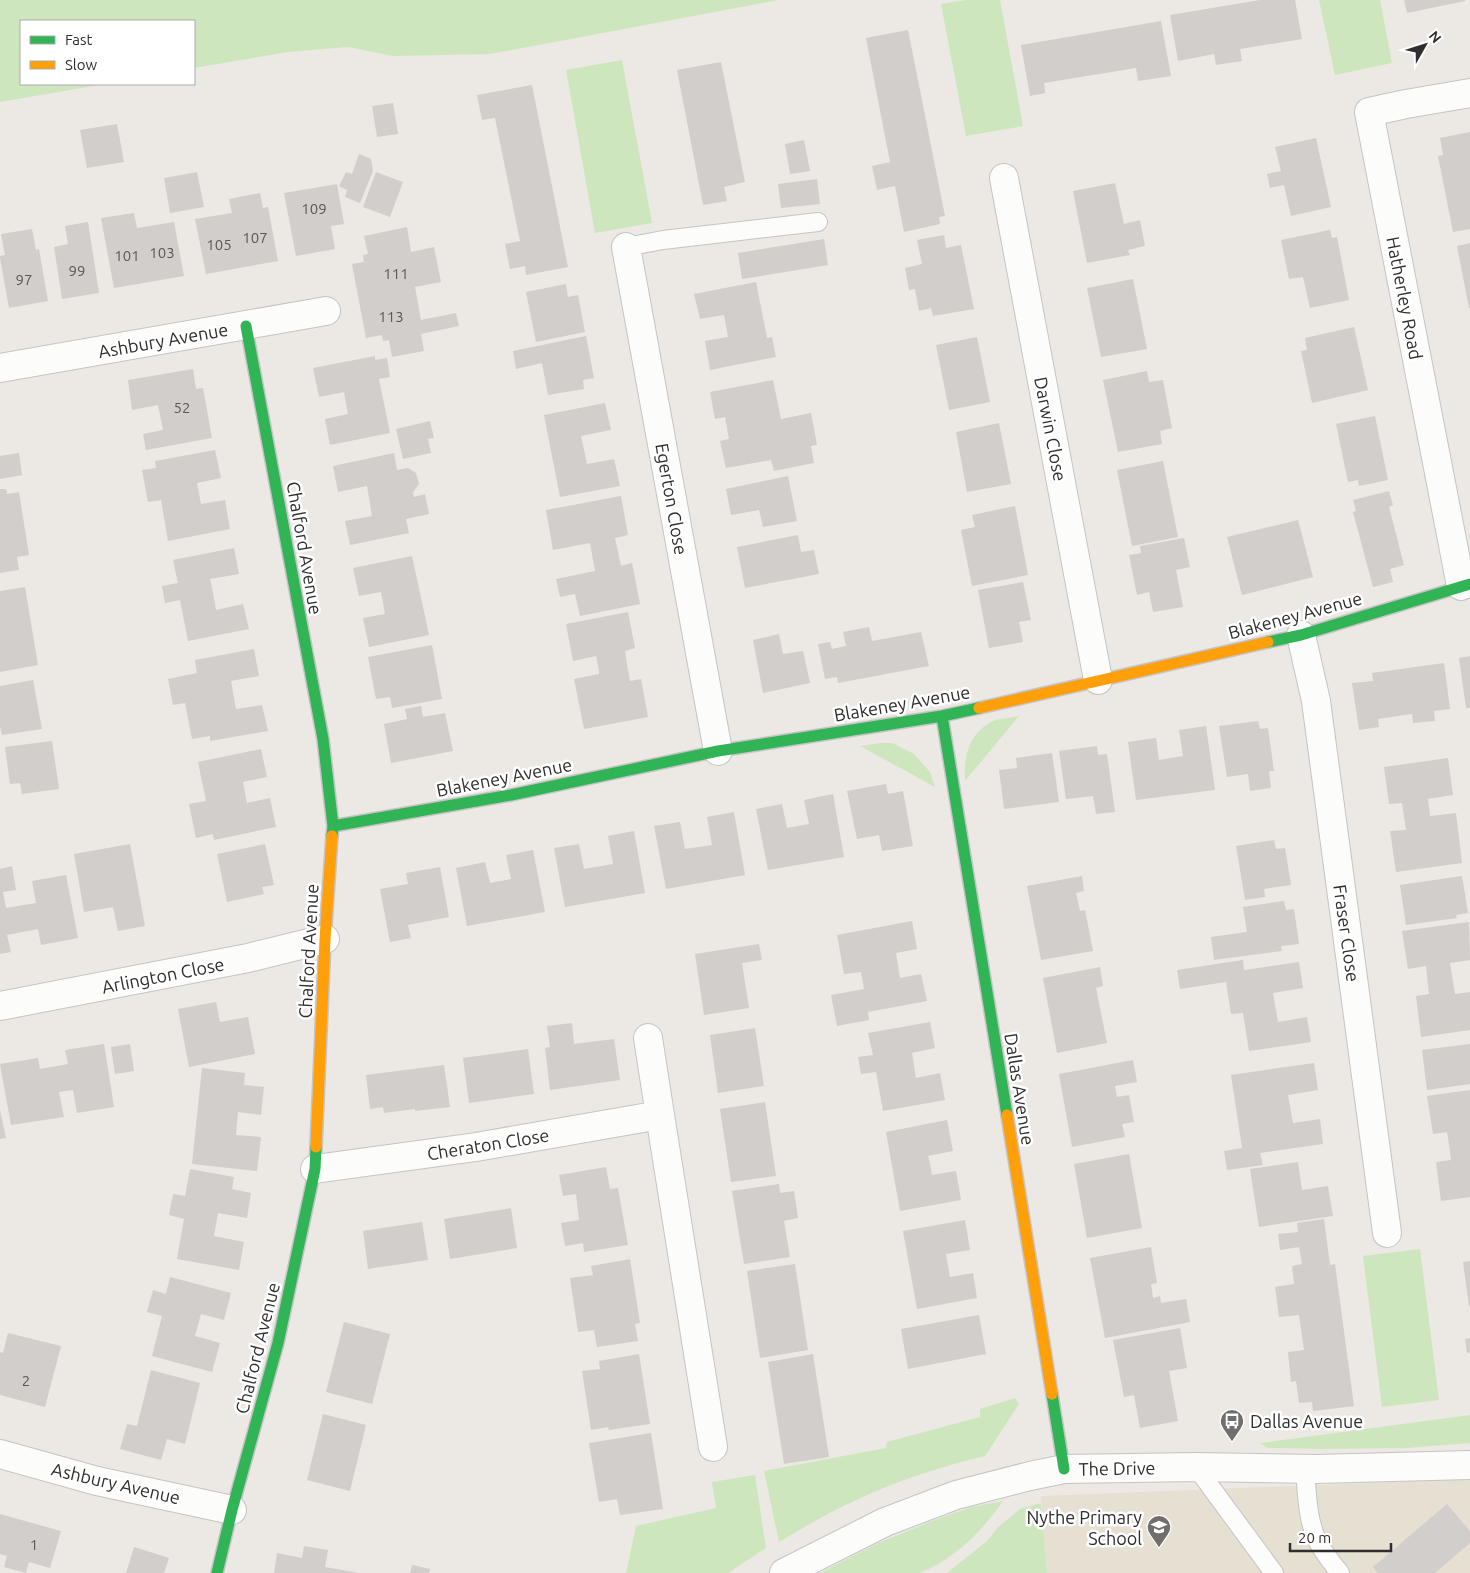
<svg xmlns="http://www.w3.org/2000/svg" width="1470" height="1573" viewBox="0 0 1470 1573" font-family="Ubuntu,sans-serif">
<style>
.education{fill:#e6e0d3}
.green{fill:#cee6be}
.building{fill:#d1cecb}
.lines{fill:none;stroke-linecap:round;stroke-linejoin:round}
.lane-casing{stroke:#c5c4c5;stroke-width:20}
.street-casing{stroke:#c5c4c5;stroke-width:30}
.fast-casing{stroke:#c5c4c5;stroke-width:14}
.slow-casing{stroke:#c5c4c5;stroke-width:14}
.lane{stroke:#fcfcfb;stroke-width:18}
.street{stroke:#fcfcfb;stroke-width:28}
.fast{stroke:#30b455;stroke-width:11}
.slow{stroke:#ff9f0a;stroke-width:11}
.labels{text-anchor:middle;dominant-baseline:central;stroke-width:5;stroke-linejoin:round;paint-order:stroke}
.number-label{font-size:15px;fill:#585857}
.street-label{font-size:18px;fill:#2e2e2e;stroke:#fff}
.poi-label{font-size:18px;fill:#2e2e2e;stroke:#fff;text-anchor:start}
</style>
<rect width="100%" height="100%" fill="#ece8e4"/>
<!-- education -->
<path class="education" d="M1470,1479V1573H1047L1041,1496Z"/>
<!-- green -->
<path class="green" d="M0,0H778L490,54L393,56L348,47L288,52L194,68V21H21V84H105L0,102Z
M966,0H1000L1023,126L966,136L941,4Z
M1319,0H1380L1392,63L1335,75Z
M622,60L652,223L595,233L566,70Z
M1019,716L965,781C964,758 967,737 989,723C997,718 1010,718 1019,716Z
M880,743H892L914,754L930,772L935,787L860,746Z
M1420,1249L1439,1400L1382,1407L1363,1256Z
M1015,1398L1019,1404L985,1456C939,1467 893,1482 850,1503C825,1514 802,1529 779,1542L764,1471L886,1448L887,1442L980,1417V1409Z
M1470,1415V1443L1406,1448L1320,1449L1267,1448L1260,1443Z
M755,1475L766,1548L728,1573H626L636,1526L716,1508L712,1482Z
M1003,1501C982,1531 954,1560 919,1573H820L876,1544L932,1521L971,1507Z
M1041,1503L1047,1573H947L987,1541L998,1527L1020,1509Z"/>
<!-- building -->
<path class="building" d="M1260,0H1295L1302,39L1240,49L1242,61L1216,65L1214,54L1178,61L1170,15Z
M1404,0H1465V1L1407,13Z
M1161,21L1171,76L1138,81L1136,68L1044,83L1045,93L1030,96L1021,45Z
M908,30L945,216L939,217L940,224L904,232L895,186L877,190L872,166L890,162L866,38Z
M721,62L745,182L724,187L727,201L703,205L677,70Z
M532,85L568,267L526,275L525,266L510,269L505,244L520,241L495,118L482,120L477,95Z
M393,103L398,134L377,137L372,106Z
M117,124L124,162L87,168L80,130Z
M1470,132V229L1453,232L1438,156L1443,155L1440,138Z
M1316,138L1331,207L1291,216L1284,185L1270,188L1267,174L1281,171L1275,147Z
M804,140L810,171L790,174L785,144Z
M359,154L371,159L373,171L360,203L345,197L347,190L339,186L346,172L352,174Z
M197,172L204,207L170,213L164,178Z
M376,172L403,182L390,217L363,207Z
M817,179L820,204L781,208L778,184Z
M1115,183L1124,224L1140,220L1145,246L1128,250L1130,255L1087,263L1073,191Z
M337,184L344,224L331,226L335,249L296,256L284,193Z
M260,193L263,208L268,207L278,261L206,274L195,219L232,213L229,199Z
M134,213L137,228L174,222L184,276L114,288L101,218Z
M88,222L99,293L62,299L54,247L68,244L65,226Z
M407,227L411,252L434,247L441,282L415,287L421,320L456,313L459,326L421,334L424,351L392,357L389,340L383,341L382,335L366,338L352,264L364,262L363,255L368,254L364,236Z
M32,229L36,250L39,249L48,301L9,308L0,258V256L5,255L1,234Z
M1330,230L1332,238L1337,237L1349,300L1310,308L1303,277L1289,279L1281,240Z
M944,235L946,248L961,245L974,309L933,316L931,308L919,311L915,289L909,290L905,268L922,264L917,240Z
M824,239L828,265L742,279L738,253Z
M1470,243V308H1469L1457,246Z
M1133,279L1147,349L1101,357L1087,288Z
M756,282L767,338L772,337L776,357L710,370L705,341L728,337L724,315L700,319L694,294Z
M566,284L568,297L578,295L585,332L536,342L526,292Z
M1354,327L1368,390L1312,403L1301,351L1307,350L1305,338Z
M586,336L594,378L583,380L584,389L548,395L542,363L516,369L513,351Z
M977,337L990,402L949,410L936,345Z
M375,356V360L387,358L390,377L379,379L390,433L330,445L325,419L348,414L344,392L319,397L313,368Z
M193,369L196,389L203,388L212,438L146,450L143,434L163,430L158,405L132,410L128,380Z
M1147,371L1149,382L1163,380L1172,428L1160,431L1162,444L1118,452L1103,380Z
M773,380L781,419L811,413L817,445L811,446L814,463L774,471L771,460L726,468L720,441L729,439L725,417L715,419L710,392Z
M605,403L611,430L581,436L587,464L614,459L620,486L560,497L544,415Z
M1375,416L1388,480L1359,486L1358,480L1348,482L1336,424Z
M430,421L434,438L428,439L431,453L403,459L396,429Z
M999,423L1011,484L967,492L956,432Z
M215,450L221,478L197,483L201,504L225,500L230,529L168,541L161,500L148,502L142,470L156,468L155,461Z
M19,453L22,475L0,479V456Z
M394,453L397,470L408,468L416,473L419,484L413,492L414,497L425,494L429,514L406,519L409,533L350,545L345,521L372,516L367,486L338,492L333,466Z
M1163,461L1178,537L1132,546L1117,470Z
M788,476L797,521L763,527L759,510L731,515L726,489Z
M0,489H6L7,494L19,492L29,555L17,557L19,570L0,573Z
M1389,491L1393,505L1389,507L1404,565L1390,569L1393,582L1373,587L1353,512L1356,511L1353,500Z
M621,496L628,535L615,538L621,566L632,563L640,604L580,616L575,594L560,597L556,579L595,571L590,543L553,550L546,510Z
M1015,506L1028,575L972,586L961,530L975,527L972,515Z
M1298,520L1313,577L1242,595L1227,537Z
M798,535L801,552L814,550L819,574L745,588L737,547Z
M1184,538L1190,567L1176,570L1183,607L1153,612L1149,592L1137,595L1129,555L1141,553L1140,546Z
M234,548L239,574L210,579L213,593L216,610L243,604L249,629L188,641L180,600L165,603L162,586L178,583L173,560Z
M412,556L429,635L369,647L363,618L385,614L381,592L359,596L353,568Z
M1023,582L1031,620L1019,622L1023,642L989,648L978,590Z
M25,587L38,665L0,672V591Z
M628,612L635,648L625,651L627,664L630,681L641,679L648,717L584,729L574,679L599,674V670L596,656L573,661L566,624Z
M869,627L872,641L921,632L929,666L838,683L837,677L825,679L818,644L830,642L832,649L846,646L843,632Z
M779,634L783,654L803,651L810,683L763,693L753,640Z
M432,645L442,699L392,708L390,697L376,699L368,657Z
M254,649L259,676L231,681L236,709L262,705L268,731L210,741V736L192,739L185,703L173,705L168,679L197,673L195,660Z
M1470,656V708H1466L1459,658Z
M1444,663L1450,709L1434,711L1435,721L1413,723L1412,714L1378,719L1379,727L1359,730L1352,683L1373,681L1372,673Z
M33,680L42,729L2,735L0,726V686Z
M421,706L423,717L445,713L453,751L391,763L384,724L407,719L405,709Z
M1258,721L1260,729L1268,728L1274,771H1269L1271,788L1250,791L1248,774L1227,777L1219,726Z
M1206,726L1215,790L1136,800L1128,742L1156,738L1159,760L1183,756L1179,730Z
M52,741L59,789L22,794L20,783L10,784L5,747Z
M1097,746L1098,755L1107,754L1115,812L1096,814L1093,796L1066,799L1059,751Z
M261,749L267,777L243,782L247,803L270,798L276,827L214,840L213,834L196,838L189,804L206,801L198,762Z
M1052,753L1059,802L1004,809L999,770L1017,768L1016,758Z
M1448,758L1453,795L1428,799L1430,816L1456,813L1462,863L1396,872L1390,831L1406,830L1402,803L1389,804L1384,767Z
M886,784L888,794L903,791L913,846L882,851L879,835L857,839L847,791Z
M833,794L844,857L768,870L756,809L782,804L787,828L809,824L804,800Z
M734,812L745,875L666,889L654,826L680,822L685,849L712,845L707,817Z
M634,831L645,893L565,907L554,848L579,844L584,869L613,864L608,836Z
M1274,840L1276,849L1285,848L1291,885L1264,889L1265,897L1245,900L1236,846Z
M130,844L145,926L118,931L113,907L84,912L74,854Z
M265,844L274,885L262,887L264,894L227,902L217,854Z
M533,850L545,912L467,926L456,868L485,862L490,883L511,879L506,855Z
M12,866L16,890L3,892L6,908L36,903L32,881L66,875L78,938L41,945L38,929L7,935L11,952L0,954V869Z
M440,867L449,917L408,925L411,938L390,942L380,889L408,884L406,873Z
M1082,876L1084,891L1076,893L1080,911L1085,910L1093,951L1041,960L1027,886Z
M1462,876L1468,913L1456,915L1457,918L1406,925L1400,885Z
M1284,901L1286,910L1294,909L1299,944L1281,946L1282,951L1214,960L1211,937L1247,932L1243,907Z
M912,921L917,949L896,953L900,978L921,974L927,1001L868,1012L869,1020L837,1026L831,995L864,989L861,972L844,974L837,935Z
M1469,922L1470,960L1450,963L1455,994L1470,992V1030L1421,1037L1416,996L1429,994L1426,966L1408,969L1402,931Z
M759,944L762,960L742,963L749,1008L704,1015L695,954Z
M1243,960L1244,970L1299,962L1303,988L1273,993L1278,1022L1307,1017L1311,1042L1249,1051L1243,1013L1231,1014L1226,982L1180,989L1177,970Z
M1100,967L1103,986L1096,988L1107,1043L1057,1053L1043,978Z
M216,1002L220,1022L248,1017L255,1054L189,1067L178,1009Z
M930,1022L935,1048L912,1053L916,1078L940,1073L945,1100L883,1111L876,1072L861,1074L858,1057L873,1055L868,1033Z
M572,1023L574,1044L614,1039L620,1080L550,1090L545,1048L550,1047L547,1026Z
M755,1028L764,1086L718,1093L710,1035Z
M104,1044L114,1107L77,1113L73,1090L59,1092L64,1117L11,1125L0,1064L38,1058L40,1069L68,1064L65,1050Z
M130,1044L134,1071L115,1074L111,1047Z
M1470,1044V1084L1427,1090L1422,1050Z
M528,1049L534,1094L469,1103L463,1058Z
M1133,1060L1137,1082L1115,1086L1117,1097L1129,1095L1134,1122L1122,1124L1125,1137L1072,1147L1059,1074Z
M1314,1063L1318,1090L1288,1095L1293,1123L1320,1119L1323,1144L1260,1153L1263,1165L1227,1170L1224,1151L1242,1148L1231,1075Z
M444,1065L450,1107L415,1111V1109L384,1113L383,1107L370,1109L366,1075Z
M202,1068L245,1073L244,1085L264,1087L261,1115L238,1112L236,1135L261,1137L257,1171L192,1164Z
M1470,1090V1197L1441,1201L1436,1162L1451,1160L1449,1145L1447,1132L1433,1134L1427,1096Z
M765,1102L776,1176L731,1182L720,1109Z
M0,1110L6,1138L0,1139Z
M947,1120L953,1151L928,1156L930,1163L932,1175L956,1171L961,1200L900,1211L886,1132Z
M1129,1154L1142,1228L1087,1238L1074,1164Z
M1298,1162L1302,1190L1328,1186L1333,1216L1259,1227L1250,1169Z
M606,1167L610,1189L618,1188L628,1245L584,1252L583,1243L565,1246L561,1223L579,1220L576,1194L563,1196L559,1175Z
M190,1169L234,1177L232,1189L251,1193L247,1218L218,1213L214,1236L244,1242L239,1270L177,1259L184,1219L169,1215L173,1194L185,1196Z
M779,1184L780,1193L794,1191L798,1218L784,1221L790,1257L744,1264L732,1191Z
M511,1208L517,1248L450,1259L444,1219Z
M1324,1219L1330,1265L1335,1264L1354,1406L1313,1411L1312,1402L1299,1403L1296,1381L1291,1382L1288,1352L1304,1350L1299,1315L1279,1317L1275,1287L1294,1284L1292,1266L1302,1264L1299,1247L1280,1250L1278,1234L1298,1232L1297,1223Z
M965,1220L970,1250L946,1254L950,1277L973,1273L977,1298L917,1309L903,1231Z
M422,1222L428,1260L368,1269L363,1231Z
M1151,1247L1157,1283L1151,1284L1153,1298L1160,1296L1161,1303L1186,1299L1190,1322L1105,1338L1090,1258Z
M630,1259L640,1323L635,1324L638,1341L597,1347L594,1330L578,1332L570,1278L593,1275L591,1266Z
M1470,1261V1306H1469L1463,1262Z
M795,1264L808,1350L760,1358L747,1271Z
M170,1277L231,1293L224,1320L201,1314L195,1336L220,1343L212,1372L152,1356L162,1316L147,1312L153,1290L166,1294Z
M979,1315L986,1354L908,1369L901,1329Z
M344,1322L390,1334L372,1404L326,1392Z
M1180,1328L1187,1368L1169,1371L1178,1421L1140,1428L1134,1395L1124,1397L1113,1340Z
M8,1333L61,1346L45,1407L0,1395V1352L3,1353Z
M1470,1338V1352L1467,1353L1465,1339Z
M639,1354L650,1424L609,1430L608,1427L591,1430L582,1371L600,1369L599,1361Z
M813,1354L829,1457L784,1464L768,1362Z
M151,1370L200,1383L185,1444L167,1439L161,1460L120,1449L127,1424L137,1426Z
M323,1414L366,1425L350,1491L307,1480Z
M651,1433L663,1509L620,1515L617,1499L599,1502L589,1443Z
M1447,1504L1470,1531V1543L1435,1573H1378L1373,1567Z
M0,1514L61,1531L50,1568L29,1562L26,1573L4,1567L7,1556L0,1554Z
M304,1546L328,1550L325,1567L359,1573H274L277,1553L302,1558Z
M134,1547L169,1558L164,1573H126Z
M412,1565L430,1569L429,1573H410Z"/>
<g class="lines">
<!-- lane casing -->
<g class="lane-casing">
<path id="lane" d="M626,247L663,240L818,222
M1196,1467L1274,1573
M1305,1469C1307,1492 1307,1516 1316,1538C1322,1551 1331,1562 1340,1573"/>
</g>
<!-- street casing -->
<g class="street-casing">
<path id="street" d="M1004,178L1098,680
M626,247L718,751
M0,368L326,311
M1461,586L1369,112L1406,104L1470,93
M1301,635L1316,701L1387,1233
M0,1006L248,958L325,939
M648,1038L660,1115
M315,1169L476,1147L660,1115L713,1447
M0,1454L97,1481L232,1510
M784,1573L885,1522L956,1495L1030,1476L1064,1469L1196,1467L1316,1469L1470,1465"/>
</g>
<!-- fast casing -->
<g class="fast-casing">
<path id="fast" d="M246,326L323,739L333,826L332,836
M1268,642L1301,635L1470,584
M942,716L1007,1115
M333,826L511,795L718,751L942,716L979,708
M1052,1394L1064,1469
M217,1573L232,1510L278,1343L315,1169L316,1147"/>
</g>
<!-- slow casing -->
<g class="slow-casing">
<path id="slow" d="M979,708L1268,642
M1007,1115L1052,1394
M316,1147L325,939L332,836"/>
</g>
<!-- lane -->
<use href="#lane" class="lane"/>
<!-- street -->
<use href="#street" class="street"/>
<!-- fast -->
<use href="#fast" class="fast"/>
<!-- slow -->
<use href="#slow" class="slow"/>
</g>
<!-- icons -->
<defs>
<g id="bus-pin" transform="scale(1.25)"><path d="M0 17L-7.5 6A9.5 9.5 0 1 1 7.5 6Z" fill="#706f6e" stroke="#fff"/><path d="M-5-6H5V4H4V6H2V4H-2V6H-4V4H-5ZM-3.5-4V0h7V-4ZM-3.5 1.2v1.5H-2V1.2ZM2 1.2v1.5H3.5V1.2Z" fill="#fff"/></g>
<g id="school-pin" transform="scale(1.25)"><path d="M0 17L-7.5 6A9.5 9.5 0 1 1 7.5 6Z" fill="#706f6e" stroke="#fff"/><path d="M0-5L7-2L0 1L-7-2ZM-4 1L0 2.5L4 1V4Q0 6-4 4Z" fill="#fff"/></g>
</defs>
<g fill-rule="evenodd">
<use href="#bus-pin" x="1232" y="1421"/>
<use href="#school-pin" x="1159" y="1527"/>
</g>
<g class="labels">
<!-- number labels -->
<g class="number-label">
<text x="314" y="208">109</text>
<text x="255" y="237">107</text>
<text x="219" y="244">105</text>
<text x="162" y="252">103</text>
<text x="127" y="255">101</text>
<text x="77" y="270">99</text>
<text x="396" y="273">111</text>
<text x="24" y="279">97</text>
<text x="391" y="316">113</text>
<text x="182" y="407">52</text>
<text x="26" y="1380">2</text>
<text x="34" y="1544">1</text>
</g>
<!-- street labels -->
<g class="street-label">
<text transform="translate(1405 298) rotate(79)">Hatherley Road</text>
<text transform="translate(163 340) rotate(-10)">Ashbury Avenue</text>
<text transform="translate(1051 429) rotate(79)">Darwin Close</text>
<text transform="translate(672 499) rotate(80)">Egerton Close</text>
<text transform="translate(305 548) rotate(80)">Chalford Avenue</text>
<text transform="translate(1295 615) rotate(-15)">Blakeney Avenue</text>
<text transform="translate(902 703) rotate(-10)">Blakeney Avenue</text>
<text transform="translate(504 777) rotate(-11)">Blakeney Avenue</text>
<text transform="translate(1347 933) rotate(82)">Fraser Close</text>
<text transform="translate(308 951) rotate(-87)">Chalford Avenue</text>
<text transform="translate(163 975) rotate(-11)">Arlington Close</text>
<text transform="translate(1020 1089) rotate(81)">Dallas Avenue</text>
<text transform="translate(488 1144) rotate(-9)">Cheraton Close</text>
<text transform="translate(257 1348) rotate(-76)">Chalford Avenue</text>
<text transform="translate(1117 1468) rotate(-1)">The Drive</text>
<text transform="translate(116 1483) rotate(13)">Ashbury Avenue</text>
</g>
<!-- poi labels -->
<g class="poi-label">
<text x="1250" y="1421">Dallas Avenue</text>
<text x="1142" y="1517" text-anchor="end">Nythe Primary<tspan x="1142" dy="21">School</tspan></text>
</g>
</g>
<!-- legend -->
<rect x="20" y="20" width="175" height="65" fill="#ffffff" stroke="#ababab"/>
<rect x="30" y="36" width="25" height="8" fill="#30b455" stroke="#ababab"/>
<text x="65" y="45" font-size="15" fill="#2e2e2e">Fast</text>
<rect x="30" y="61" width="25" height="8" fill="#ff9f0a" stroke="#ababab"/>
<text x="65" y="70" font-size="15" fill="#2e2e2e">Slow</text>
<!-- north arrow -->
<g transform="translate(1425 45) rotate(51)" stroke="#ffffff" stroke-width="4" paint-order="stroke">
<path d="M0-4L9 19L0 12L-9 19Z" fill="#2e2e2e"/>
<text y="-8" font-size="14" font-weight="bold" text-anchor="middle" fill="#2e2e2e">N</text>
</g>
<!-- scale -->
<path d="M1290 1543v8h101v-8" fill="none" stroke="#2e2e2e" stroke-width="2.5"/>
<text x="1298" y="1543" font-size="15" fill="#2e2e2e" stroke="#ffffff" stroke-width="4" paint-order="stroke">20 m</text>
</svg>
